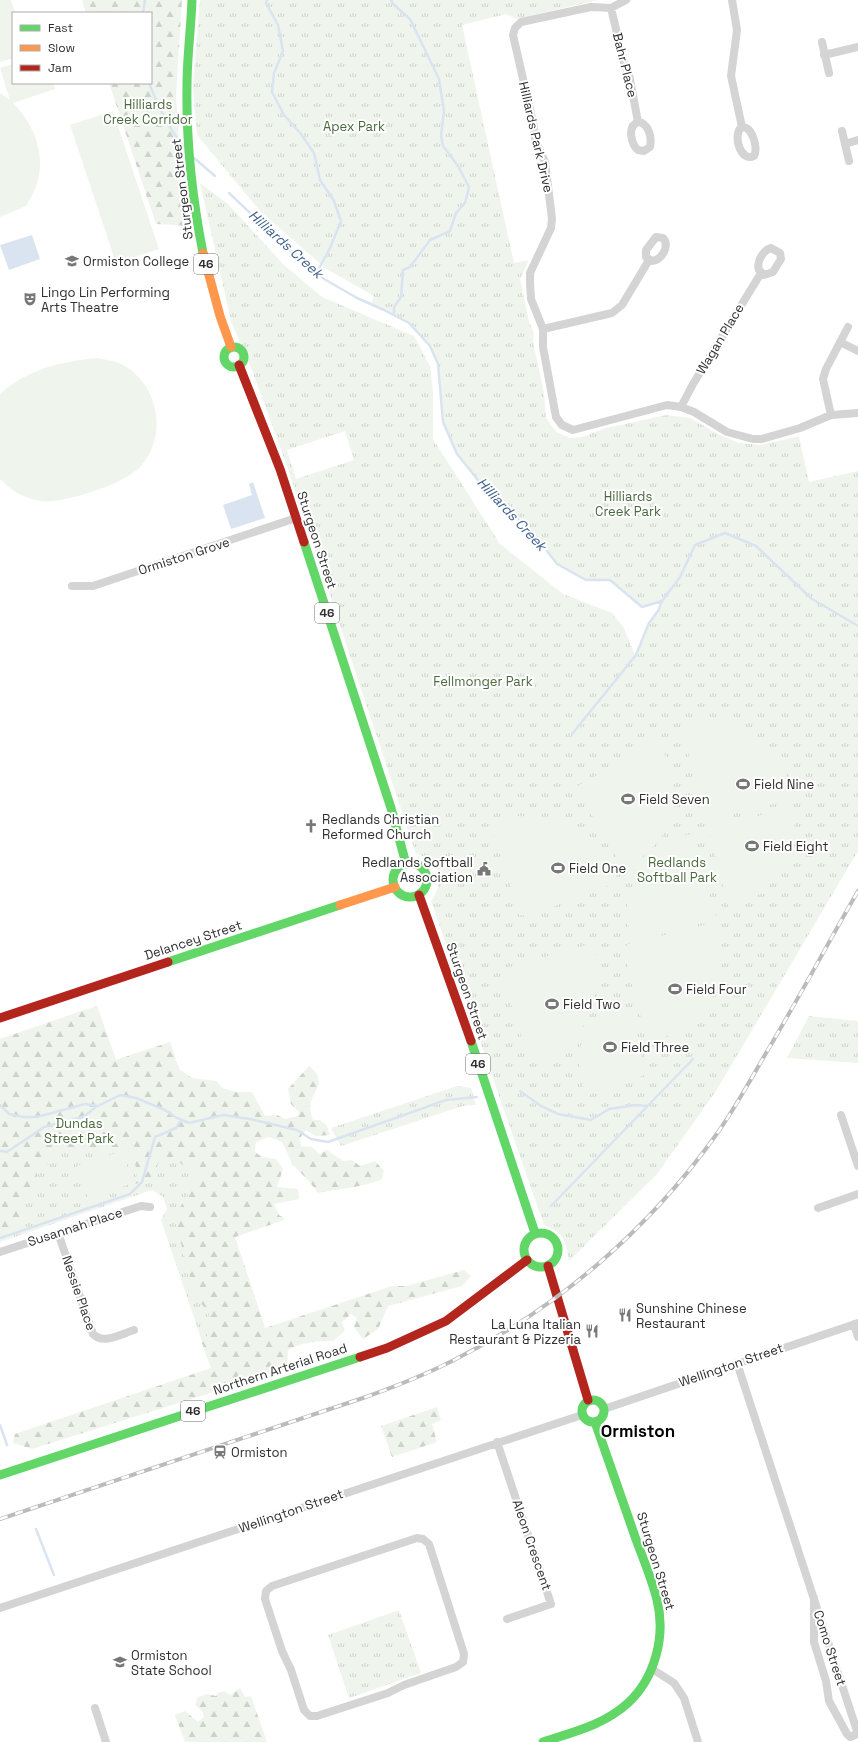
<svg xmlns="http://www.w3.org/2000/svg" width="858" height="1742" viewBox="0 0 858 1742" font-family="'Space Grotesk',sans-serif">
<style>
.grass{fill:url(#grass-tufts);fill-rule:evenodd}
.forest{fill:url(#forest-firs)}
.pitch{fill:#eff5ec}
.water{fill:#dae4f1}
.lines{fill:none;stroke-linecap:round;stroke-linejoin:round}
.stream{stroke:#dae4f1;stroke-width:2.5}
.street{stroke:#d4d4d4;stroke-width:8}
.fast{stroke:#63d668;stroke-width:9}
.slow{stroke:#ff974d;stroke-width:9}
.jam{stroke:#b3261e;stroke-width:9}
.rail-casing{stroke:#bbb;stroke-width:4}
.rail{stroke:#fff;stroke-width:2.5;stroke-dasharray:8;stroke-linecap:butt}
.labels{text-anchor:middle;dominant-baseline:central;stroke-width:4;stroke-linejoin:round;paint-order:stroke}
.shield{fill:#fff;stroke:#6d6d6d;stroke-width:1}
.shield-label{font-size:12px;font-weight:bold;fill:#2f2f2f}
.street-label{font-size:13px;fill:#2f2f2f;stroke:#fff}
.park-label{font-size:13px;fill:#4a693d;stroke:#fff}
.poi-label{font-size:13px;fill:#2f2f2f;stroke:#fff;text-anchor:start}
.water-label{font-size:14px;font-style:italic;fill:#3f628f;stroke:#fff}
.district-label{font-size:17px;font-weight:bold;fill:#000;stroke:#fff}
</style>
<defs>
<pattern id="grass-tufts" width="24" height="20" patternUnits="userSpaceOnUse"><rect width="24" height="20" fill="#eff5ec"/><path d="M3 7l-1-3M5 7V3M7 7l1-3M15 17l-1-3M17 17v-4M19 17l1-3" fill="none" stroke="#cdd2cb"/></pattern>
<pattern id="forest-firs" width="22" height="20" patternUnits="userSpaceOnUse"><rect width="22" height="20" fill="#eff5ec"/><path d="M5 1l3.5 6h-7zM16 11l3.5 6h-7z" fill="#cdd2cb"/></pattern>
</defs>
<rect width="100%" height="100%" fill="#fff"/>
<!-- grass -->
<path class="grass" d="M200,0H598L516,19L506,14L462,25L514,263L529,260L520,279L529,322L534,333L533,342L544,393L546,418L556,432L570,438L583,437L602,429L666,415L690,418L720,435L739,443L761,445L799,436L809,482L858,471V851L716,1091L657,1174L569,1261C566,1240 564,1233 544,1225L431,901C445,882 441,859 416,854L287,466L252,370L231,321L200,183L228,204L284,265L322,297L414,336L430,366L433,391V439L500,544L563,594L612,613L624,628L635,655L649,623L658,611L662,601L642,607L610,580H586L557,564L530,529L494,500L457,454L443,422L438,364L430,346L408,323L371,304L374,296L325,268L260,211L197,135L193,87ZM345,431L354,460L296,479L287,450Z
M97,1006L116,1060L170,1042L272,1349L211,1368L161,1220L167,1209L163,1197L152,1190L0,1242V1039Z
M809,1016L858,1021V1063L787,1058Z
M457,1086L471,1088L476,1105L463,1106L341,1146L331,1128Z
M399,1610L421,1673L349,1698L328,1635Z"/>
<!-- forest -->
<path class="forest" d="M82,0H182L176,97L182,175L190,226L156,224L109,83H151V13H86Z
M97,1006L116,1060L170,1042L179,1069L192,1078L217,1081L222,1088L236,1092H252L265,1116L277,1115L285,1119L298,1116L299,1112L291,1104L288,1089L309,1066C330,1083 311,1089 310,1108C310,1112 312,1117 313,1120H320L327,1126L330,1135L315,1136L306,1130L300,1138L301,1146L312,1147L319,1154L327,1150L343,1161L352,1160L360,1166L375,1161L384,1171L381,1180C361,1187 339,1189 318,1193L308,1180L293,1165L282,1142L269,1137L256,1142L255,1152L262,1157L276,1159L283,1169L277,1187L298,1189L299,1199L274,1204L279,1215L284,1218V1220L235,1237L265,1328L392,1286H406L464,1270L471,1276L462,1286L388,1306L378,1329L363,1339L354,1327L357,1318L351,1314L342,1322L345,1331L333,1341C316,1341 303,1342 288,1350L287,1369L32,1449L13,1443L15,1434L211,1368L202,1343L210,1331L209,1313L195,1296L174,1217L191,1190L197,1173L178,1162L160,1157L153,1179L135,1184L137,1172L133,1155L123,1149L64,1148L49,1157L47,1165L37,1170V1176L32,1182L36,1192L23,1202L20,1225L11,1231L0,1235V1039Z
M437,1407L441,1420L432,1424L437,1442L392,1457L381,1426Z
M240,1688L245,1697L251,1696L267,1742H185L176,1718H175V1715L185,1711L198,1722L204,1717L202,1711L195,1705L198,1697L207,1694L216,1696L218,1693L225,1691L230,1695Z"/>
<!-- pitch -->
<path class="pitch" d="M0,0H11L15,13H13V58L0,62Z
M13,64V83H54L55,89L13,103C34,124 46,154 37,183C35,191 30,199 26,206L0,217V93L10,100L0,68Z
M113,111L159,249L116,263L70,125Z
M98,358C105,360 113,360 119,363C158,381 169,434 141,466C127,483 64,504 42,501C25,499 11,491 0,479V394C27,369 63,361 98,358Z
M682,722H726L763,742L784,769L795,799L703,820Z
M657,740L669,762L674,787L673,811L661,839L625,873L576,787Z
M793,808L795,832L787,861L764,892L729,910L708,827Z
M512,816L550,817L584,835L606,854L619,882L528,916L520,915L490,823Z
M693,834L716,917L643,938L632,937C630,932 628,925 627,919C624,889 646,849 675,838C680,836 687,835 693,834Z
M713,923L717,924C719,933 722,943 722,951C724,1004 693,1027 648,1044L623,950L628,944Z
M593,943C594,949 597,957 598,963C599,988 592,1019 575,1038C565,1051 546,1058 530,1063L501,973L506,968Z
M628,1008L647,1074L586,1096C572,1051 578,1019 628,1008Z
M122,1151L133,1183L88,1198L77,1166Z"/>
<!-- water -->
<path class="water" d="M32,235L40,259L9,270L0,245Z
M253,482L265,518L231,529L223,505L252,495L249,484Z"/>
<g class="lines">
<!-- stream -->
<path class="stream" d="M267,0L266,3L278,25L283,51L274,73L272,92L284,115L301,134L314,153L320,180L334,201L341,221L330,248L317,272
M391,0L393,4L410,19L439,79L444,111L441,136L443,146L458,166L469,187L465,203L456,213L450,231L430,240L410,267L403,270L401,297L394,307V315
M143,13L145,0
M149,83C158,106 168,128 184,147
M194,158L215,176
M229,193L285,246L324,279L357,298L384,310L409,323L430,346L438,364L443,422L457,454L494,500L530,529L557,564L586,580H610L642,607L662,601L680,577L695,545L725,533L756,546L812,599L858,626
M572,734L636,655L649,623L658,611L662,601
M520,1091L541,1106L558,1114L591,1120L609,1109L636,1105L647,1106
M0,1105L9,1114L23,1117H37L85,1104L98,1106
M0,1151L7,1152L44,1127L83,1117L96,1107L120,1095L136,1098L165,1110L175,1117L189,1123L223,1115L250,1119L297,1130L311,1139L328,1142L446,1100L477,1097
M551,1206L693,1059
M0,1238L130,1194L142,1182L155,1137L176,1128L181,1120
M0,1425L7,1445
M36,1529L54,1575"/>
<!-- street -->
<path class="street" d="M626,0L611,8L591,7L521,22L515,28L513,35L534,127L535,140L545,162L552,219L551,228L530,273V283L531,299L543,329V347L556,417L562,425L573,430L667,405L681,407L694,412L727,432L753,439H762L800,428L831,415L858,413
M732,0L737,30L731,76L742,127
M611,8L624,63L629,74L638,122
M822,42L829,73
M824,55L858,47
M638,122C649,123 652,138 650,147L644,151L638,150C631,144 627,126 638,122Z
M742,127C753,127 758,148 754,156C740,163 732,133 742,127Z
M842,131L849,161
M845,144L858,140
M656,237L663,238C670,246 662,260 652,261L646,257V250Z
M771,248L780,253L781,259L773,272L764,275L759,270C756,262 763,250 771,248Z
M543,329L612,313L622,305L649,260
M840,342L858,351
M681,407L693,384L761,273
M831,415L823,379L826,369L848,327
M72,586H93L296,518
M841,1115L858,1166
M818,1208L858,1194
M58,1233L93,1334C103,1345 121,1334 134,1330
M0,1252L141,1206L150,1207
M854,1324L858,1337
M737,1363L857,1731L855,1735L850,1737L847,1734L829,1701L826,1681L814,1642V1598
M604,1409L858,1323
M497,1442L551,1604L507,1619
M417,1538L423,1539L429,1544L464,1654L463,1662L456,1667L404,1685L388,1693L317,1716H310L304,1710L291,1670L282,1651L265,1599L266,1591L272,1586Z
M0,1608L582,1415
M652,1669L674,1683L684,1698L698,1742
M95,1708L106,1742"/>
<!-- fast -->
<path class="fast" d="M192,0C191,29 187,57 187,85C186,142 192,197 203,253
M224 357a10 10 0 1 1 20 0a10 10 0 1 1-20 0Z
M304,542L391,808L406,864
M393 880a17 17 0 1 1 34 0a17 17 0 1 1-34 0Z
M168,962L340,905
M471,1041L535,1233
M524 1250a17 17 0 1 1 34 0a17 17 0 1 1-34 0Z
M582 1411a11 11 0 1 1 22 0a11 11 0 1 1-22 0Z
M0,1475L360,1357
M543,1742C573,1732 604,1725 628,1703C655,1678 666,1636 657,1600C651,1575 639,1550 631,1525C619,1491 607,1456 595,1422"/>
<!-- slow -->
<path class="slow" d="M203,253L220,316L231,347
M340,905L395,887"/>
<!-- jam -->
<path class="jam" d="M239,365L280,469L304,542
M419,895L471,1041
M0,1018L168,962
M548,1266L588,1400
M360,1357L387,1348L446,1321L527,1260"/>
<!-- rail casing -->
<g class="rail-casing">
<path id="rail" d="M0,1519L363,1398C394,1387 425,1375 454,1360C558,1308 648,1230 716,1135C736,1107 752,1077 769,1048C800,996 828,943 858,891"/>
</g>
<!-- rail -->
<use href="#rail" class="rail"/>
</g>
<!-- icons -->
<defs>
<g id="school-bare" transform="scale(1.08)"><path d="M0-5L7-2L0 1L-7-2ZM-4 1L0 2.5L4 1V4Q0 6-4 4Z" fill="#787878" stroke="#fff" stroke-width="2.5" paint-order="stroke"/></g>
<g id="theatre-bare" transform="scale(1.08)"><path d="M-5-5.5Q0-4 5-5.5V0Q5 5 0 6Q-5 5-5 0ZM-3.3-2.5H-1v1.5H-3.3ZM1-2.5H3.3v1.5H1ZM-2.8 1Q0 5.5 2.8 1Z" fill="#787878" stroke="#fff" stroke-width="2.5" paint-order="stroke"/></g>
<g id="stadium-bare" transform="scale(1.08)"><path d="M0-5a6.5 5 0 1 0 0 10a6.5 5 0 1 0 0-10ZM-3.5-1.8h7v3.6h-7Z" fill="#787878" stroke="#fff" stroke-width="2.5" paint-order="stroke"/></g>
<g id="church-bare" transform="scale(1.08)"><path d="M-1.2-6h2.4v3.5h3.3v2.4h-3.3V6h-2.4V-.1h-3.3v-2.4h3.3Z" fill="#787878" stroke="#fff" stroke-width="2.5" paint-order="stroke"/></g>
<g id="civic-bare" transform="scale(1.08)"><path d="M-.6-6.5H3V-4.5H.6V-3L4-1V1h2V6H-6V1h2V-1L-.6-3ZM-1.2 2.5V6h2.4V2.5Z" fill="#787878" stroke="#fff" stroke-width="2.5" paint-order="stroke"/></g>
<g id="restaurant-bare" transform="scale(1.08)"><path d="M-5-6h1v4h1v-4h1v4h1v-4h1v5L-1.5 .5V6h-2V.5L-5-1ZM5-6V6H3V1.5H1.5Q1.5-4 5-6Z" fill="#787878" stroke="#fff" stroke-width="2.5" paint-order="stroke"/></g>
<g id="station-bare" transform="scale(1.08)"><path d="M-3-6H3Q5-6 5-4V2Q5 4 3 4L4.5 6H3L1.5 4h-3L-3 6H-4.5L-3 4Q-5 4-5 2V-4Q-5-6-3-6ZM-3.5-4v3h7v-3ZM-3.5 1v1.5H-2V1ZM2 1v1.5H3.5V1Z" fill="#787878" stroke="#fff" stroke-width="2.5" paint-order="stroke"/></g>
</defs>
<g fill-rule="evenodd">
<use href="#school-bare" x="72" y="261"/>
<use href="#theatre-bare" x="30" y="299"/>
<use href="#stadium-bare" x="743" y="784"/>
<use href="#stadium-bare" x="628" y="799"/>
<use href="#church-bare" x="311" y="826"/>
<use href="#stadium-bare" x="752" y="846"/>
<use href="#stadium-bare" x="558" y="868"/>
<use href="#civic-bare" x="484" y="869"/>
<use href="#stadium-bare" x="675" y="989"/>
<use href="#stadium-bare" x="552" y="1004"/>
<use href="#stadium-bare" x="610" y="1047"/>
<use href="#restaurant-bare" x="625" y="1315"/>
<use href="#restaurant-bare" x="592" y="1331"/>
<use href="#station-bare" x="220" y="1452"/>
<use href="#school-bare" x="120" y="1662"/>
</g>
<g class="labels">
<!-- shield labels -->
<g class="shield">
<rect x="194" y="254" width="24" height="20" rx="3"/>
<rect x="315" y="603" width="24" height="20" rx="3"/>
<rect x="466" y="1054" width="24" height="20" rx="3"/>
<rect x="181" y="1401" width="24" height="20" rx="3"/>
</g>
<g class="shield-label">
<text x="206" y="264">46</text>
<text x="327" y="613">46</text>
<text x="478" y="1064">46</text>
<text x="193" y="1411">46</text>
</g>
<!-- street labels -->
<g class="street-label">
<text transform="translate(625 65) rotate(76)">Bahr Place</text>
<text transform="translate(536 137) rotate(77)">Hilliards Park Drive</text>
<text transform="translate(182 189) rotate(-97)">Sturgeon Street</text>
<text transform="translate(720 339) rotate(-59)">Wagan Place</text>
<text transform="translate(317 540) rotate(72)">Sturgeon Street</text>
<text transform="translate(184 556) rotate(-18)">Ormiston Grove</text>
<text transform="translate(193 940) rotate(-18)">Delancey Street</text>
<text transform="translate(467 991) rotate(71)">Sturgeon Street</text>
<text transform="translate(75 1227) rotate(-18)">Susannah Place</text>
<text transform="translate(79 1293) rotate(71)">Nessie Place</text>
<text transform="translate(731 1365) rotate(-19)">Wellington Street</text>
<text transform="translate(280 1369) rotate(-18)">Northern Arterial Road</text>
<text transform="translate(291 1511) rotate(-19)">Wellington Street</text>
<text transform="translate(532 1545) rotate(71)">Aleon Crescent</text>
<text transform="translate(656 1561) rotate(73)">Sturgeon Street</text>
<text transform="translate(830 1648) rotate(72)">Como Street</text>
</g>
<!-- park labels -->
<g class="park-label">
<text x="148" y="104">Hilliards<tspan x="148" dy="15">Creek Corridor</tspan></text>
<text x="354" y="126">Apex Park</text>
<text x="628" y="496">Hilliards<tspan x="628" dy="15">Creek Park</tspan></text>
<text x="483" y="681">Fellmonger Park</text>
<text x="677" y="862">Redlands<tspan x="677" dy="15">Softball Park</tspan></text>
<text x="79" y="1123">Dundas<tspan x="79" dy="15">Street Park</tspan></text>
</g>
<!-- poi labels -->
<g class="poi-label">
<text x="83" y="261">Ormiston College</text>
<text x="41" y="292">Lingo Lin Performing<tspan x="41" dy="15">Arts Theatre</tspan></text>
<text x="754" y="784">Field Nine</text>
<text x="639" y="799">Field Seven</text>
<text x="322" y="819">Redlands Christian<tspan x="322" dy="15">Reformed Church</tspan></text>
<text x="763" y="846">Field Eight</text>
<text x="473" y="862" text-anchor="end">Redlands Softball<tspan x="473" dy="15">Association</tspan></text>
<text x="569" y="868">Field One</text>
<text x="686" y="989">Field Four</text>
<text x="563" y="1004">Field Two</text>
<text x="621" y="1047">Field Three</text>
<text x="636" y="1308">Sunshine Chinese<tspan x="636" dy="15">Restaurant</tspan></text>
<text x="581" y="1324" text-anchor="end">La Luna Italian<tspan x="581" dy="15">Restaurant &amp; Pizzeria</tspan></text>
<text x="231" y="1452">Ormiston</text>
<text x="131" y="1655">Ormiston<tspan x="131" dy="15">State School</tspan></text>
</g>
<!-- water labels -->
<g class="water-label">
<text transform="translate(286 244) rotate(42)">Hilliards Creek</text>
<text transform="translate(512 514) rotate(47)">Hilliards Creek</text>
</g>
<!-- district labels -->
<g class="district-label">
<text x="638" y="1431">Ormiston</text>
</g>
</g>
<!-- legend -->
<rect x="12" y="12" width="140" height="72" fill="#ffffff" stroke="#acacac"/>
<rect x="20" y="25" width="20" height="6" fill="#63d668" stroke="#acacac"/>
<text x="48" y="32" font-size="12" fill="#2f2f2f">Fast</text>
<rect x="20" y="45" width="20" height="6" fill="#ff974d" stroke="#acacac"/>
<text x="48" y="52" font-size="12" fill="#2f2f2f">Slow</text>
<rect x="20" y="65" width="20" height="6" fill="#b3261e" stroke="#acacac"/>
<text x="48" y="72" font-size="12" fill="#2f2f2f">Jam</text>
</svg>
